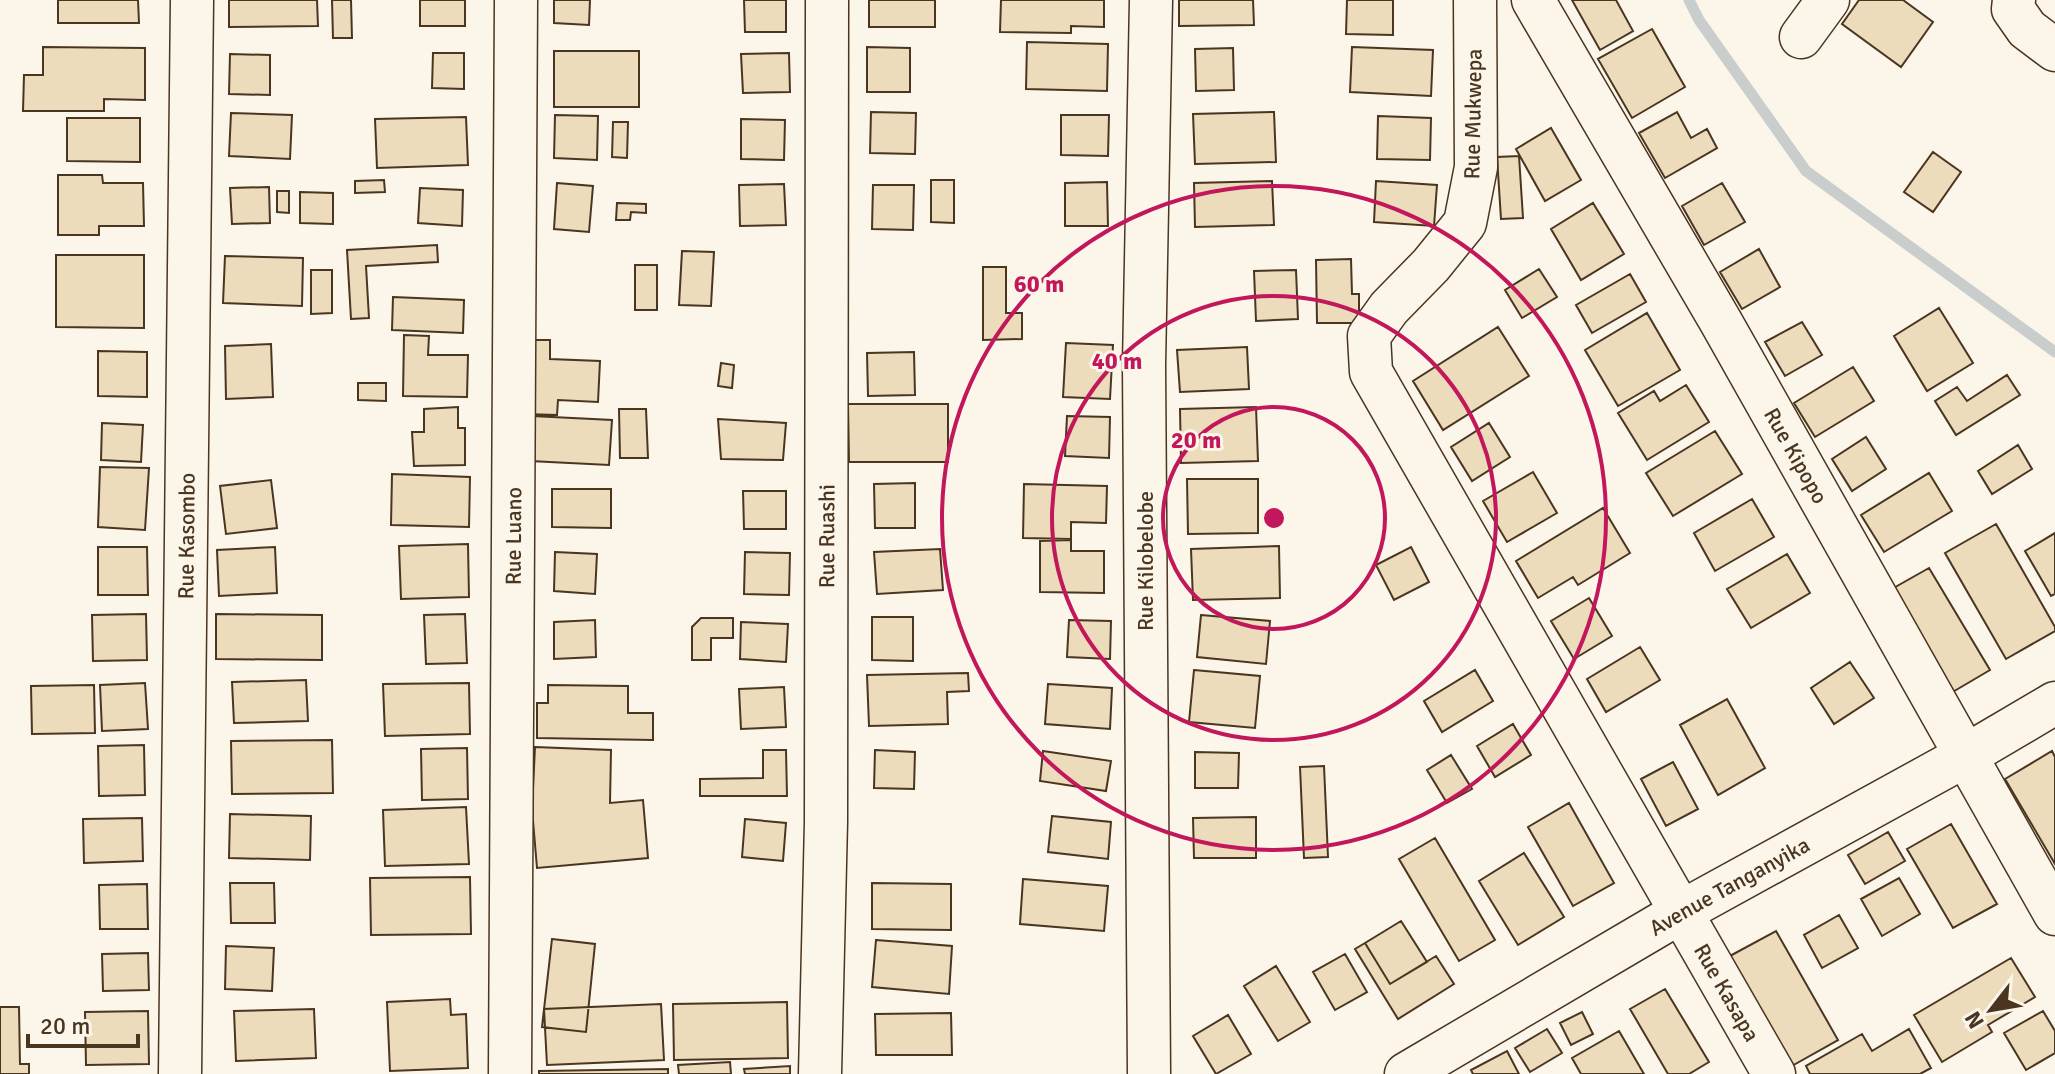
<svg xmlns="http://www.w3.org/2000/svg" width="2055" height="1074" viewBox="0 0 2055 1074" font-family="Signika,sans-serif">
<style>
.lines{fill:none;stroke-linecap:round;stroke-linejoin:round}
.stream{stroke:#c9cecd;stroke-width:11}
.building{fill:#ecdcbc;stroke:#4a3520;stroke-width:2}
.minor-casing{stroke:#4a3520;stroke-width:45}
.minor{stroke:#fbf6e9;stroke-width:42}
.ring{fill:none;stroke:#c2185b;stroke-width:4}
.labels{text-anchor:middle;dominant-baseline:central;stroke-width:6;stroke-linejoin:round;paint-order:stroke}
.street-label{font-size:22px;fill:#4a3520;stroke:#fbf6e9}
.centre{fill:#c2185b;stroke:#fbf6e9;stroke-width:4}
.ring-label{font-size:24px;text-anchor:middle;font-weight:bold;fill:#c2185b;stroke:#fbf6e9;stroke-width:6;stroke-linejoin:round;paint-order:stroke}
</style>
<rect width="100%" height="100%" fill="#fbf6e9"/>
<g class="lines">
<!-- stream -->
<path class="stream" d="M1689,0L1699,20L1806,171L2055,352"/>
</g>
<!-- building -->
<path class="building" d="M58,0H138L139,23H58Z
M229,0H317L318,26L229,27Z
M332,0H351L352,38H333Z
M420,0H465V26H420Z
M554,0H590L589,25L554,23Z
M744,0H786V32H745Z
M869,0H935V27H869Z
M1001,0H1104V27L1071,26V33L1000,32Z
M1179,0H1253L1254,25L1179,26Z
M1347,0H1393V35L1346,34Z
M1572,0H1616L1633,31L1600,50Z
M1859,0H1903L1933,22L1901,67L1842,24Z
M1652,29L1685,87L1632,118L1598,59Z
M1027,42L1108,44L1107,91L1026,89Z
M43,47L145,48V100L104,99V111H23L24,75H43Z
M867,47L910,48V92H867Z
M1352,47L1433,50L1431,96L1350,92Z
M1233,48L1234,90L1196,91L1195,49Z
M554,51H639V107H554Z
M433,53H464V89L432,88Z
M789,53L790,92L743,93L741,54Z
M230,54L270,55V95L229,94Z
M871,112L916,113L915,154L870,153Z
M1274,112L1276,162L1195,164L1193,114Z
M1677,112L1691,138L1707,129L1717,148L1665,178L1639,133Z
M231,113L292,115L290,159L229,156Z
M555,115L598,116L597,160L554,158Z
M1061,115H1109L1108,156L1061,155Z
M1378,116L1431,118L1430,160L1377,159Z
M466,117L468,165L377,168L375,119Z
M67,118H140V162L67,161Z
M741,119L785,120L784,160L741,159Z
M613,122H628L627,158L612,157Z
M1551,128L1581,180L1545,201L1516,149Z
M1933,152L1961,172L1933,212L1904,192Z
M1519,156L1523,218L1501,219L1497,157Z
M58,175H102L103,183H143L144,226H99V235H58Z
M384,180L385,192L355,193V181Z
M931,180H954V223L931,222Z
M1272,181L1274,225L1195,227L1194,183Z
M1376,181L1437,185L1434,226L1374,222Z
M1107,182L1108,226H1065V183Z
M557,183L593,186L589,232L554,229Z
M1722,183L1745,222L1704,245L1682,206Z
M784,184L786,225L740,226L739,185Z
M873,185H914L913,230L872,229Z
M269,187L270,223L232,224L230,188Z
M420,188L463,190L462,226L418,223Z
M277,191H289V213L277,212Z
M300,192L333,193V224L300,223Z
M617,203L646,204V213L631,212L630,220H616Z
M1593,203L1624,254L1581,280L1551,229Z
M437,245L438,262L366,266L369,318L351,319L347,250Z
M1759,249L1780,287L1742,309L1720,272Z
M682,251L714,252L711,306L679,305Z
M56,255H144V328L56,327Z
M225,256L303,258L302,306L223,303Z
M1351,259L1352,294H1359V323H1317L1316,260Z
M635,265H657V310H635Z
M983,267H1006V313H1022V339L983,340Z
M1539,269L1557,297L1522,318L1505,290Z
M311,270H332V313L311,314Z
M1296,270L1298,319L1256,321L1254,271Z
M1630,274L1646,302L1592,333L1576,305Z
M393,297L464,300L463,333L392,330Z
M1939,308L1973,363L1927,391L1894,336Z
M1647,313L1680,370L1618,406L1585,350Z
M1802,322L1822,355L1785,376L1765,342Z
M1498,327L1529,376L1443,430L1413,381Z
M404,335L429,336L428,355H468L467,397L403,396Z
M526,340H550V359L600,361L598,402L558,400L557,415L524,414Z
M1066,343L1113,345L1110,399L1063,397Z
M271,344L273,397L226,399L225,346Z
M1247,347L1249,389L1180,392L1177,350Z
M98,351L147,352V397L98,396Z
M914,352L915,395L868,396L867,353Z
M721,363L734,365L732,388L718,386Z
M1853,367L1874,401L1815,437L1794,403Z
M2007,375L2020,395L1956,435L1935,401L1957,387L1967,401Z
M358,383H386V401L358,400Z
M1686,385L1709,422L1647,460L1618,413L1654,391L1660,401Z
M848,404H948V462H849Z
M458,407V428H465V465L414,466L412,432H424V409Z
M1256,407L1258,461L1181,463L1180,409Z
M619,409H646L648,458H620Z
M532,416L612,420L609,465L530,461Z
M1067,416L1110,417L1109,458L1065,456Z
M718,419L786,423L783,460L721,459Z
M102,423L143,425L141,462L101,460Z
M1489,423L1510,457L1472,481L1451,447Z
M1715,431L1742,474L1673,516L1646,473Z
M1866,437L1886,469L1852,491L1832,459Z
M2018,445L2032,469L1992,494L1978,471Z
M100,467L149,468L145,530L98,527Z
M1533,472L1557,513L1507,542L1483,501Z
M1929,473L1952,511L1884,552L1861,515Z
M392,474L470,477L469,527L391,525Z
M1187,479H1258V533L1188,534Z
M271,480L277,528L226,534L220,486Z
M915,483V528H875L874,484Z
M1024,484L1107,486L1106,523L1071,522V539L1023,538Z
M552,489H611V528L552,527Z
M743,491H786V529H744Z
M1752,499L1774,537L1715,571L1694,533Z
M1603,508L1630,553L1578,585L1573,577L1538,598L1516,561Z
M1996,524L2055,627V631L2006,659L1945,553Z
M2055,533V594L2051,596L2025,551Z
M1071,540V551H1104V593L1040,592V541Z
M468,544L469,597L401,599L399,546Z
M1279,546L1280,598L1193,600L1191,549Z
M98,547H147L148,595H98Z
M275,547L277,593L219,596L217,550Z
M1411,547L1429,582L1394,600L1376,565Z
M940,549L943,590L877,594L874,552Z
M555,552L597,554L595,594L554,591Z
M745,552L790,553L789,595L744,594Z
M1787,554L1810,593L1751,628L1727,589Z
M1929,568L1990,670L1951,693L1890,590Z
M1589,598L1612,636L1574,659L1551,621Z
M146,614L147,660L93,661L92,615Z
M216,614L322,615V660L216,659Z
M465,614L467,663L426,664L424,615Z
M1201,615L1270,621L1266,664L1197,657Z
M872,617H913V661L872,660Z
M701,618H733V638H711V660H692V627Z
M595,620L596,657L554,659V622Z
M1069,620L1111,621L1110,659L1067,657Z
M741,622L788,624L786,662L740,659Z
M1640,647L1660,680L1606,712L1587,679Z
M1850,662L1874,698L1834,724L1811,688Z
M1194,670L1260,676L1255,728L1189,722Z
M1475,670L1493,701L1442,732L1424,701Z
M968,673L969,691L947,692L948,724L869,726L867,675Z
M306,680L308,721L234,723L232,682Z
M145,683L148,729L102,731L100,685Z
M469,683L470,734L385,736L383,684Z
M1048,684L1112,688L1110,729L1045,724Z
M94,685L95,733L32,734L31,686Z
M548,685L628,686V713H653V740L537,738V703H548Z
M784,687L786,727L741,729L739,689Z
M1727,699L1765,768L1718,795L1680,725Z
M1513,724L1531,755L1495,777L1477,746Z
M332,740L333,793L232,794L231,741Z
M144,745L145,795L99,796L98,746Z
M535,747L611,750L610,803L643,800L648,858L537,868L532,809Z
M467,748L468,799L422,800L421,749Z
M763,750H786L787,796H700V779L763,778Z
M875,750L915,752L914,789L874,788Z
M1043,751L1111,761L1106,791L1040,781Z
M2052,751L2055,757V864L2005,779Z
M1195,752L1239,753L1238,788H1195Z
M1451,755L1472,789L1447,803L1427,770Z
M1673,762L1698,809L1666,826L1641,779Z
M1324,766L1328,857L1304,858L1300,767Z
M1569,803L1614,883L1573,906L1528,827Z
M466,807L469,864L385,866L383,810Z
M230,814L311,816L310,860L229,858Z
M1052,816L1111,822L1108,859L1048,852Z
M1256,817V858H1194L1193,818Z
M142,818L143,861L84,863L83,819Z
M745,819L786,823L783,861L742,857Z
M1951,824L1997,904L1953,928L1907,849Z
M1888,832L1905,861L1865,884L1848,855Z
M1435,838L1495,940L1459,961L1399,859Z
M1524,853L1564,917L1518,945L1479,881Z
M470,877L471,934L371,935L370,878Z
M1899,878L1920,914L1882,936L1861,899Z
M1023,879L1108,886L1104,931L1020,924Z
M230,883H274L275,923H231Z
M872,883L951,884V930L872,929Z
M147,884L148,929H100L99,885Z
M1839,915L1858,948L1822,968L1804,935Z
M1401,921L1427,962L1390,984L1365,943Z
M1776,931L1838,1040L1790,1067L1728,957Z
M552,939L595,944L586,1032L542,1027Z
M876,940L952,946L949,994L872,987Z
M1365,943L1390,984L1436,956L1454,984L1398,1019L1355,949Z
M226,946L274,948L272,991L225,989Z
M148,953L149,990L103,991L102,954Z
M1345,954L1367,992L1335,1010L1313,972Z
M2011,958L2035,997L1988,1025L1992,1032L1942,1062L1914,1015Z
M1276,966L1310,1022L1278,1041L1244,986Z
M1665,989L1709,1062L1689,1074H1668L1630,1009Z
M450,999L451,1015L466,1014L468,1068L390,1071L387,1002Z
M787,1002L788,1058L674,1060L673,1004Z
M661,1004L664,1060L547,1065L544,1009Z
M0,1007H19L20,1064H29V1074H0Z
M314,1009L316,1058L236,1061L234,1011Z
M148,1011L149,1064L86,1065L85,1012Z
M2043,1011L2055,1031V1053L2026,1070L2004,1033Z
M1582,1012L1593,1034L1571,1045L1560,1023Z
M951,1013L952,1055H876L875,1014Z
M1228,1015L1251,1054L1216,1074L1193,1036Z
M1547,1029L1562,1053L1530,1072L1515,1048Z
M1909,1029L1931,1068L1920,1074H1810L1806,1066L1862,1034L1872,1051Z
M1619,1031L1644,1074H1581L1572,1058Z
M1507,1051L1519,1074H1473L1471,1070Z
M730,1062L731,1074H679L678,1065Z
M790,1066V1074H745L744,1069Z
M668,1069V1074H539V1071Z"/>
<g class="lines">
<!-- minor casing -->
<g class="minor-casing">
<g id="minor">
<path id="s1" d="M1475,0L1476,167L1465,223L1431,265L1389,308L1369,336L1371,372L1774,1074"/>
<path id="s2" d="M1533,0L1721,322L2055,914"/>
<path d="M2014,0L2013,9L2027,29L2055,50"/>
<path d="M1801,37L1828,0"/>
<path id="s3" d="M180,1074L192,0"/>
<path id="s4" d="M510,1074L516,0"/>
<path id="s5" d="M820,1074L826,822L827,0"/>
<path d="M1149,1074L1144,365L1151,0"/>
<path id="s6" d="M1406,1074L1681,912L1965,756L2055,703"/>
</g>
</g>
<!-- minor -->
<use href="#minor" class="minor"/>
</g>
<!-- distance rings -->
<g class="ring">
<circle cx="1274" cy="518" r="111"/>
<circle cx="1274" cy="518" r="222"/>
<circle cx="1274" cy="518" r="332"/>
</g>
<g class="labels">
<!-- street labels -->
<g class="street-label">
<text transform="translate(1473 114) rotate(-89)">Rue Mukwepa</text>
<text stroke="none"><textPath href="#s2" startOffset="526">Rue Kipopo</textPath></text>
<text stroke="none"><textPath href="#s3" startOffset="538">Rue Kasombo</textPath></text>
<text stroke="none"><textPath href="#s4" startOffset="538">Rue Luano</textPath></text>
<text stroke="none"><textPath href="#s5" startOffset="538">Rue Ruashi</textPath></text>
<text transform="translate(1145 561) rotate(-90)">Rue Kilobelobe</text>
<text stroke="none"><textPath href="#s6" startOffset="374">Avenue Tanganyika</textPath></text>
<text stroke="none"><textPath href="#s1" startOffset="1124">Rue Kasapa</textPath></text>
</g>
</g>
<circle cx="1274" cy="518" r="12" class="centre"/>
<g class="ring-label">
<text x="1039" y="292">60 m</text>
<text x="1117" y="369">40 m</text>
<text x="1196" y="448">20 m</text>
</g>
<!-- north arrow -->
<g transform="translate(1991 1010) rotate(239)" stroke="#fbf6e9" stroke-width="6" paint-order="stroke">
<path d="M0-6L14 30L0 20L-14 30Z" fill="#4a3520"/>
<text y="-12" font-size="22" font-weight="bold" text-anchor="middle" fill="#4a3520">N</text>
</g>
<!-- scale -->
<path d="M28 1034v12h110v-12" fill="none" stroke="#4a3520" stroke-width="4"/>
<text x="40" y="1034" font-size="24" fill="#4a3520" stroke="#fbf6e9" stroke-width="6" paint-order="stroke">20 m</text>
</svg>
